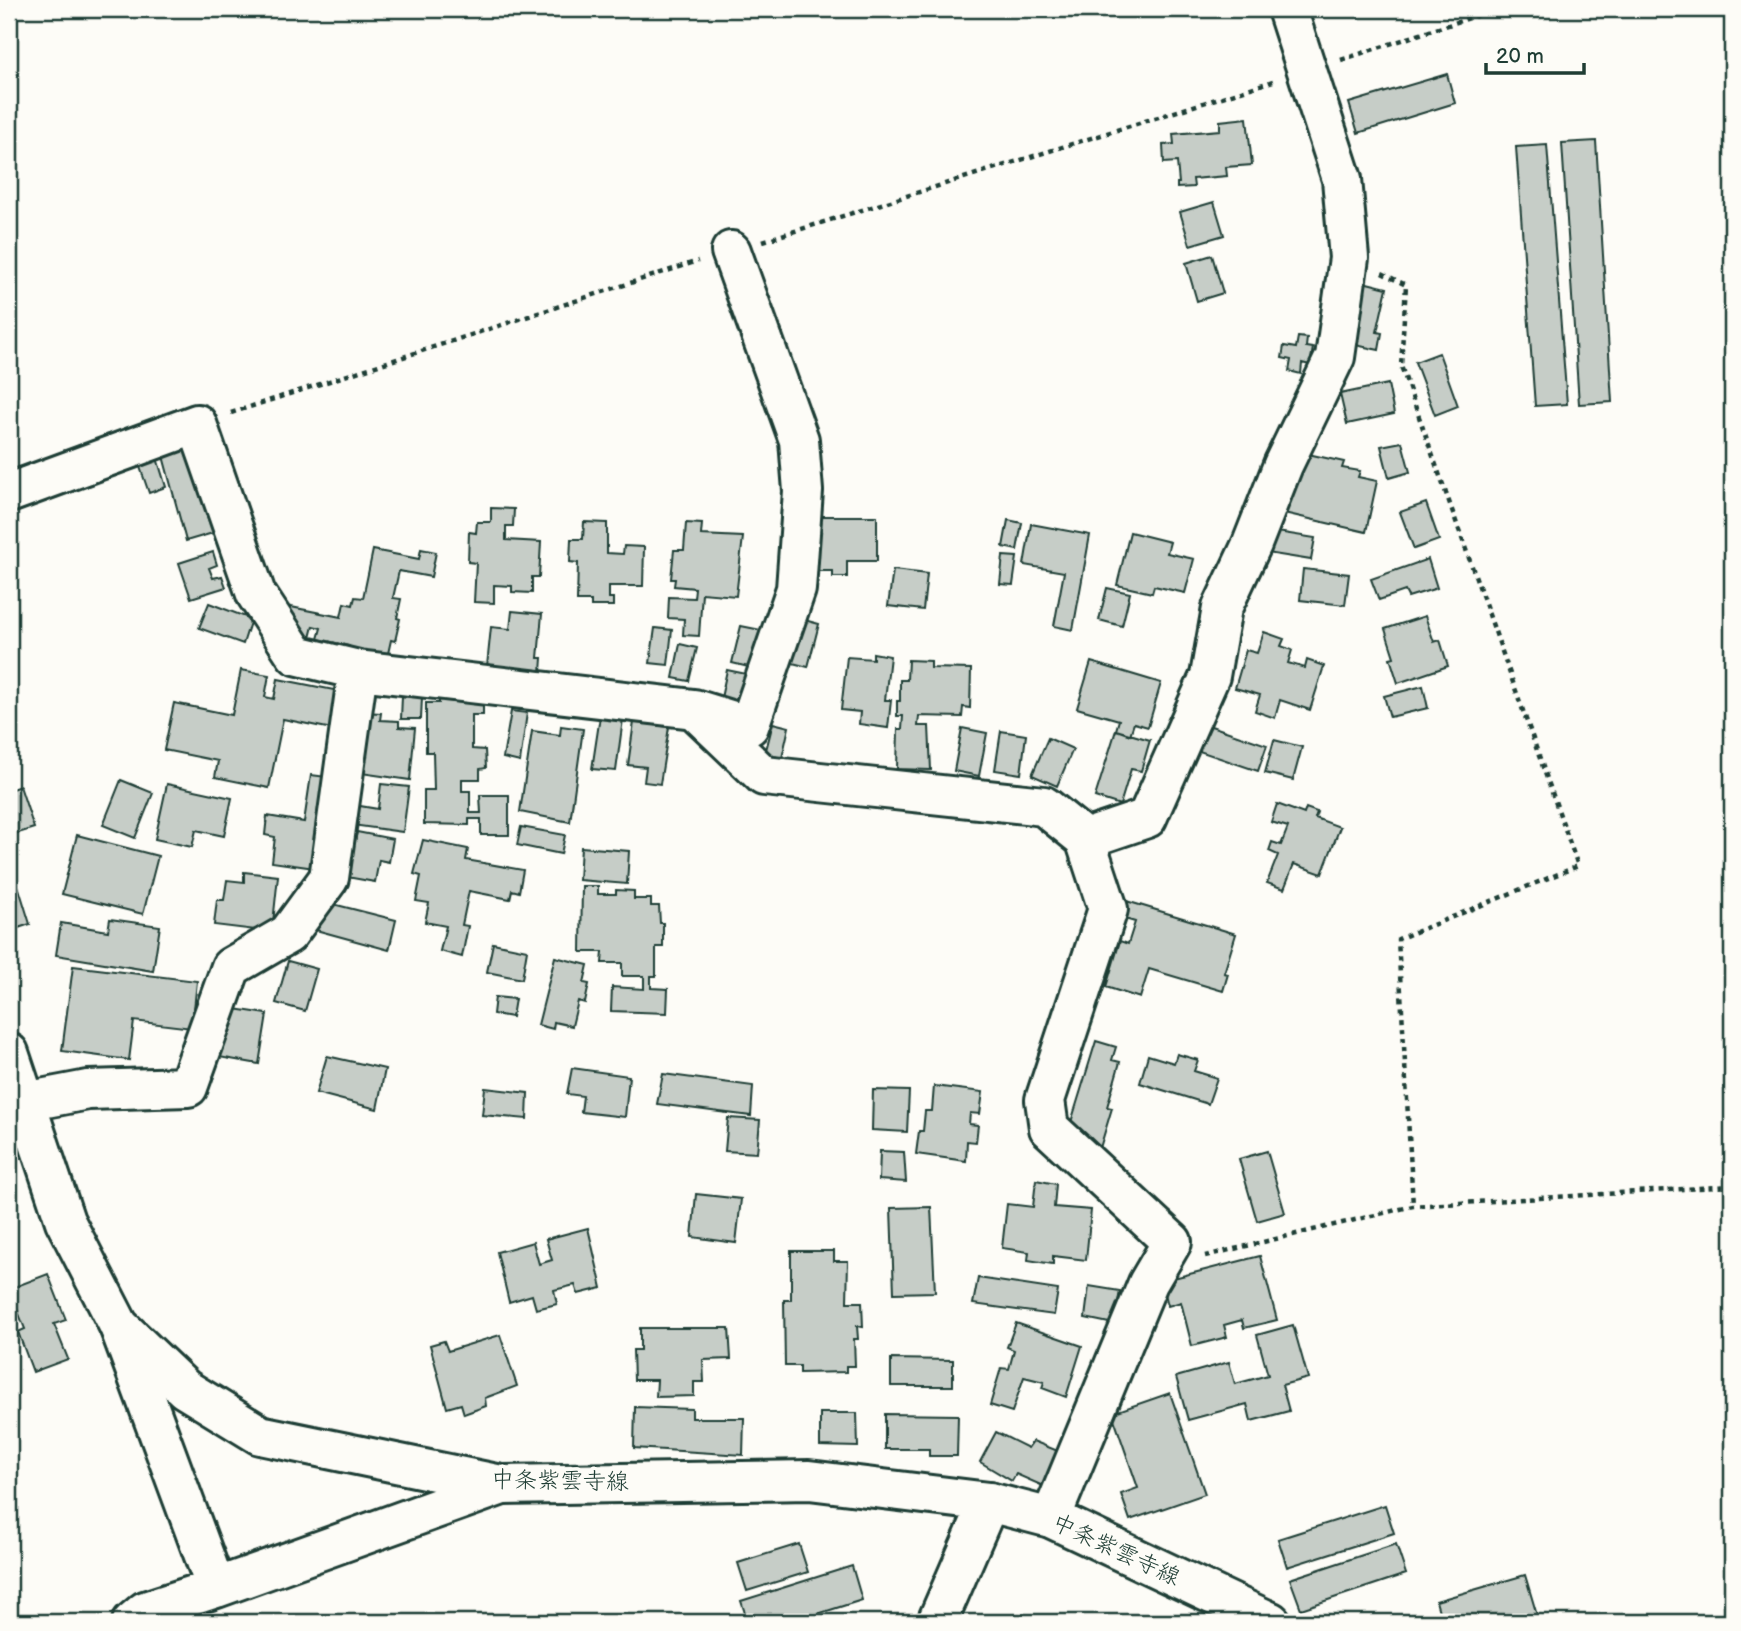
<svg xmlns="http://www.w3.org/2000/svg" width="1741" height="1631" viewBox="0 0 1741 1631" font-family="'Balsamiq Sans','Klee One',sans-serif">
<style>
.building{fill:#c6cdc7;stroke:#1f3d34;stroke-width:2}
.lines{fill:none;stroke-linecap:round;stroke-linejoin:round}
.minor-casing{stroke:#1f3d34;stroke-width:44}
.major-casing{stroke:#1f3d34;stroke-width:44}
.path{stroke:#1f3d34;stroke-width:4.5;stroke-dasharray:5 5;stroke-linecap:butt}
.minor{stroke:#fdfcf7;stroke-width:38}
.major{stroke:#fdfcf7;stroke-width:38}
.labels{text-anchor:middle;dominant-baseline:central;stroke-width:7;stroke-linejoin:round;paint-order:stroke}
.street-label{font-size:23px;fill:#1f3d34;stroke:#fdfcf7}
</style>
<rect width="100%" height="100%" fill="#fdfcf7"/>
<filter id="ink" filterUnits="userSpaceOnUse"><feTurbulence type="fractalNoise" baseFrequency=".0143" numOctaves="2"/><feDisplacementMap in="SourceGraphic" scale="14" xChannelSelector="R" yChannelSelector="G"/><feConvolveMatrix kernelMatrix="1 2 1 2 8 2 1 2 1" color-interpolation-filters="sRGB"/></filter>
<g filter="url(#ink)">
<!-- building -->
<path class="building" d="M1447,74L1455,103L1358,133L1349,103Z
M1247,118L1252,165L1226,167L1227,176L1193,179L1194,187L1177,188V183H1179L1177,162L1164,163L1163,145L1174,144L1173,134L1220,130V121Z
M1596,141L1612,402L1579,404L1562,143Z
M1547,145L1567,404L1535,406L1516,147Z
M1214,202L1224,235L1190,245L1180,212Z
M1212,255L1223,293L1197,301L1186,263Z
M1359,281L1387,288L1377,332L1382,333L1379,350L1346,343Z
M1298,337L1307,338L1306,347L1313,348L1310,365L1302,363L1301,374L1289,371L1291,360L1282,358L1284,346L1296,348Z
M1439,353L1458,406L1435,415L1415,362Z
M1388,384L1394,414L1347,424L1340,394Z
M1402,442L1410,472L1389,478L1381,446Z
M197,448L223,530L186,541L163,456Z
M1308,454L1344,462L1342,468L1360,471L1358,477L1377,481L1366,532L1284,513Z
M157,458L166,487L149,493L139,464Z
M1426,503L1439,540L1414,549L1400,512Z
M491,508L514,509L513,526H506V540L541,542L539,577H532V593L512,592V586L494,585V603L474,602L476,563L468,562L469,532L476,533L477,522H491Z
M812,516H877V561H847V577H833V571H812Z
M1008,520L1022,523L1017,550L1003,547Z
M584,522L607,523V553L623,554L624,546L644,547L643,586H609V598H613V606H591V601H577L578,563L570,562L571,539H583Z
M686,523L702,524L701,535L743,537L736,596L702,593L699,636L683,635L684,619L668,618L669,597L694,598L695,588L674,586L675,579H671L674,550H684Z
M1031,524L1090,535L1073,630L1054,626L1064,572L1024,565Z
M1271,531L1315,538L1311,560L1267,553Z
M1130,532L1170,542L1167,553L1194,559L1185,593L1154,586L1152,593L1117,585Z
M421,549L436,552L431,577L399,571L393,598L401,599L397,618L400,619L395,641L391,640L387,658L347,655L349,646L318,639L321,628L313,626L310,638L286,632L291,607L341,617L344,603L353,605L355,597L363,598L373,550L419,559Z
M213,552L217,565L209,568L213,578L222,576L226,587L191,598L179,563Z
M1003,556L1017,557L1013,585L1000,584Z
M1428,559L1437,588L1408,597L1405,591L1379,600L1371,579Z
M1303,569L1349,574L1345,605L1300,600Z
M893,570L927,574L923,610L888,606Z
M1107,588L1130,593L1122,626L1099,620Z
M209,603L251,619L243,644L199,628Z
M512,611L542,614L538,658H542L541,672L487,666L491,627L510,629Z
M1425,616L1434,642L1440,640L1448,666L1398,683L1390,658L1394,657L1385,629Z
M797,618L819,624L808,667L785,661Z
M741,626L766,631L757,669L732,663Z
M655,628L672,630L668,665L650,663Z
M1264,632L1284,639L1281,646L1292,650L1288,663L1305,668L1307,660L1324,666L1310,710L1280,700L1275,718L1255,711L1260,695L1235,688L1246,650L1257,653Z
M680,644L697,648L689,681L673,678Z
M873,653L890,656L885,700H891L888,728L859,724L860,712L841,710L847,657L873,659Z
M908,660L931,661V668L971,669L970,708L963,707L962,717L919,716L918,726H929L931,770L897,769L898,729H902L903,716H897V701H900V680H907Z
M1091,662L1161,683L1148,727L1134,723L1130,735L1116,730L1119,720L1077,708Z
M241,670L269,675L265,697L274,699L278,679L339,691L332,729L283,719L269,788L215,777L218,761L164,750L174,703L232,715Z
M727,670L756,676L749,705L721,698Z
M1423,686L1428,708L1390,717L1384,696Z
M402,696L422,697L421,719H401Z
M439,698L483,699V715H472V749L485,750L486,768L480,769V779H462V791H470V813H481L480,795H509V835H481V819H469V825L424,824V790H434L433,752H426V703H439Z
M511,711L527,713L520,762L503,758Z
M362,712L381,713L380,720L399,721V727L415,728L410,780L354,772Z
M600,716L623,719L616,771L592,769Z
M634,722L669,727L660,784L644,782L646,767L628,765Z
M773,723L789,727L782,758L765,754Z
M1208,725L1267,745L1258,771L1199,751Z
M561,726L583,729L570,822L520,812L532,731L560,735Z
M962,728L987,733L979,776L954,771Z
M1116,730L1150,740L1141,771L1131,769L1120,805L1095,797Z
M1001,731L1026,735L1021,774L995,770Z
M1048,738L1073,749L1057,786L1032,775Z
M1274,740L1302,747L1293,780L1265,773Z
M311,775L335,778L322,869L272,862L275,837L265,835L267,816L304,822Z
M121,780L153,793L135,838L103,825Z
M167,784L232,798L224,836L196,830L192,847L155,839Z
M381,784L409,787L403,832L352,825L354,805L378,809Z
M20,786L34,828L9,836V790Z
M1277,804L1304,814L1306,808L1317,812L1315,818L1340,827L1322,874L1294,864L1284,889L1267,883L1278,855L1269,851L1272,842L1281,845L1288,827L1271,822Z
M521,827L565,835L561,854L517,845Z
M357,832L393,839L389,862L379,860L375,882L347,877Z
M77,835L158,856L143,914L62,894Z
M423,840L468,849L466,860L523,870L519,892L512,890L510,899L469,891L462,925L468,926L462,957L440,951L446,926L425,922L429,903L416,901L421,876L414,874Z
M581,847L629,851L627,884L579,880Z
M13,869L30,924L9,931V870Z
M244,872L278,876L272,932L214,925L217,900H224L227,880L244,882Z
M582,886H598V894H616V890L634,891V899H651V906H659L660,923H663V947H656V976H651V988L668,989L667,1013L611,1011L612,987L644,989V976H622V963H602L603,952H581Z
M1123,900L1236,934L1224,973L1228,974L1223,991L1149,969L1140,998L1106,987L1120,941L1128,944L1135,922L1118,917Z
M325,902L396,920L389,950L316,930Z
M110,919L160,926L153,971L56,955L61,923L108,931Z
M493,943L527,950L522,979L487,972Z
M555,957L588,965L584,983L589,984L585,1003L578,1001L572,1026L554,1022L553,1029L538,1025Z
M288,961L317,969L305,1011L276,1003Z
M73,966L197,981L192,1028L134,1021L129,1060L62,1051Z
M495,997L515,999L512,1017L493,1014Z
M228,1008L267,1014L259,1064L219,1057Z
M1096,1041L1116,1047L1112,1060L1120,1062L1107,1107L1112,1108L1100,1148L1085,1144L1068,1132Z
M1177,1054L1198,1060L1194,1071L1217,1078L1208,1104L1140,1083L1148,1055L1174,1063Z
M327,1056L385,1069L377,1109L316,1093Z
M572,1068L629,1076L625,1117L581,1112L583,1096L567,1094Z
M663,1074L753,1086L751,1116L657,1104Z
M934,1086L983,1092L980,1114L970,1113L969,1124L978,1125L976,1142L967,1141L966,1161L916,1154L919,1131H923L925,1111H932Z
M485,1088L528,1093L527,1119L482,1115Z
M873,1090L909,1091L907,1132L872,1130Z
M728,1118L760,1120L757,1153L725,1151Z
M880,1151L904,1152L906,1182L879,1180Z
M1267,1151L1285,1213L1257,1221L1239,1159Z
M1036,1180L1056,1184L1054,1207L1091,1210L1086,1260L1053,1256V1264L1028,1260L1029,1252L1002,1248L1007,1204L1033,1207Z
M696,1194L741,1199L736,1243L692,1237Z
M931,1207L935,1292L894,1293L891,1208Z
M588,1228L602,1288L578,1294L575,1285L554,1290L557,1304L536,1309L532,1295L509,1302L497,1252L533,1242L539,1264L552,1260L546,1239Z
M791,1251H834V1261H848L847,1302H862L863,1327L857,1326L858,1339H854L855,1366H846V1372L800,1373V1366H785L784,1300H791Z
M1260,1256L1277,1320L1244,1328L1242,1320L1224,1325L1227,1337L1192,1346L1181,1302L1168,1306L1162,1281Z
M48,1274L66,1320L54,1324L68,1359L33,1372L18,1332L25,1329L9,1289Z
M978,1278L1058,1290L1054,1315L973,1304Z
M1089,1286L1120,1291L1114,1324L1085,1318Z
M1016,1323L1082,1346L1066,1397L1042,1388L1044,1382L1024,1377L1012,1412L990,1405L1001,1368L1009,1369L1014,1350L1007,1347Z
M1293,1325L1308,1378L1282,1385L1289,1411L1251,1421L1247,1404L1188,1420L1176,1377L1229,1362L1235,1384L1268,1375L1257,1335Z
M640,1328H729L731,1359L703,1360L704,1382H694V1396L656,1397L657,1380H634L633,1350H640Z
M500,1335L517,1386L485,1398L486,1406L464,1414L461,1404L447,1408L430,1345L444,1341L448,1351Z
M891,1359L953,1360V1386H891Z
M1170,1393L1205,1494L1130,1520L1121,1494L1138,1488L1112,1413Z
M635,1407L692,1409V1418H744L743,1455L634,1448Z
M820,1413H857L858,1447L820,1446Z
M885,1414L958,1415L957,1456H929V1449H885Z
M996,1432L1028,1448L1033,1441L1058,1451L1043,1486L1016,1474L1012,1481L980,1462Z
M1385,1505L1394,1533L1287,1567L1278,1539Z
M799,1544L808,1572L747,1591L738,1563Z
M1396,1544L1406,1574L1301,1609L1290,1579Z
M852,1566L862,1600L792,1622H748L741,1601Z
M1525,1575L1539,1622H1442L1436,1601Z"/>
<g class="lines">
<!-- minor casing -->
<g class="minor-casing">
<path id="minor" d="M9,493L197,424L256,594L296,655L358,670L694,709L749,726L796,589L803,491L799,440L731,251
M698,713L764,776L1044,806L1085,839L1108,909L1045,1100L1049,1128L1172,1242L1148,1283L1051,1518
M1085,839L1147,818L1210,676L1222,608L1252,544L1283,465L1335,357L1349,258L1342,179L1287,9
M9,1105L88,1090L188,1087L231,967L288,934L329,878L358,670
M119,1326L216,1588
M132,1622L145,1611L216,1588L502,1485
M937,1622L989,1502"/>
</g>
<!-- major casing -->
<g class="major-casing">
<path id="major" d="M9,1053L65,1221L119,1326L185,1389L260,1435L502,1485L809,1480L989,1502L1051,1518L1271,1622"/>
</g>
<!-- path -->
<path class="path" d="M1341,60L1497,9
M763,241L1273,81
M1382,273L1406,285L1401,366L1578,866L1398,939L1413,1206
M231,413L698,261
M1205,1256L1413,1206L1732,1186"/>
<!-- minor -->
<use href="#minor" class="minor"/>
<!-- major -->
<use href="#major" class="major"/>
</g>
</g>
<g class="labels">
<!-- street labels -->
<g class="street-label">
<text transform="translate(560 1481) rotate(1)">中条紫雲寺線</text>
<text transform="translate(1116 1550) rotate(25)">中条紫雲寺線</text>
</g>
</g>
<!-- margin -->
<rect width="1741" height="1631" fill="none" stroke="#fdfcf7" stroke-width="35"/>
<rect x="18" y="18" width="1706" height="1596" fill="none" stroke="#1f3d34" stroke-width="2.5" filter="url(#ink)"/>
<!-- scale -->
<path d="M1486 63v10h98v-10" fill="none" stroke="#1f3d34" stroke-width="3.5"/>
<text x="1496" y="63" font-size="21" fill="#1f3d34" stroke="#fdfcf7" stroke-width="5" paint-order="stroke">20 m</text>
</svg>
